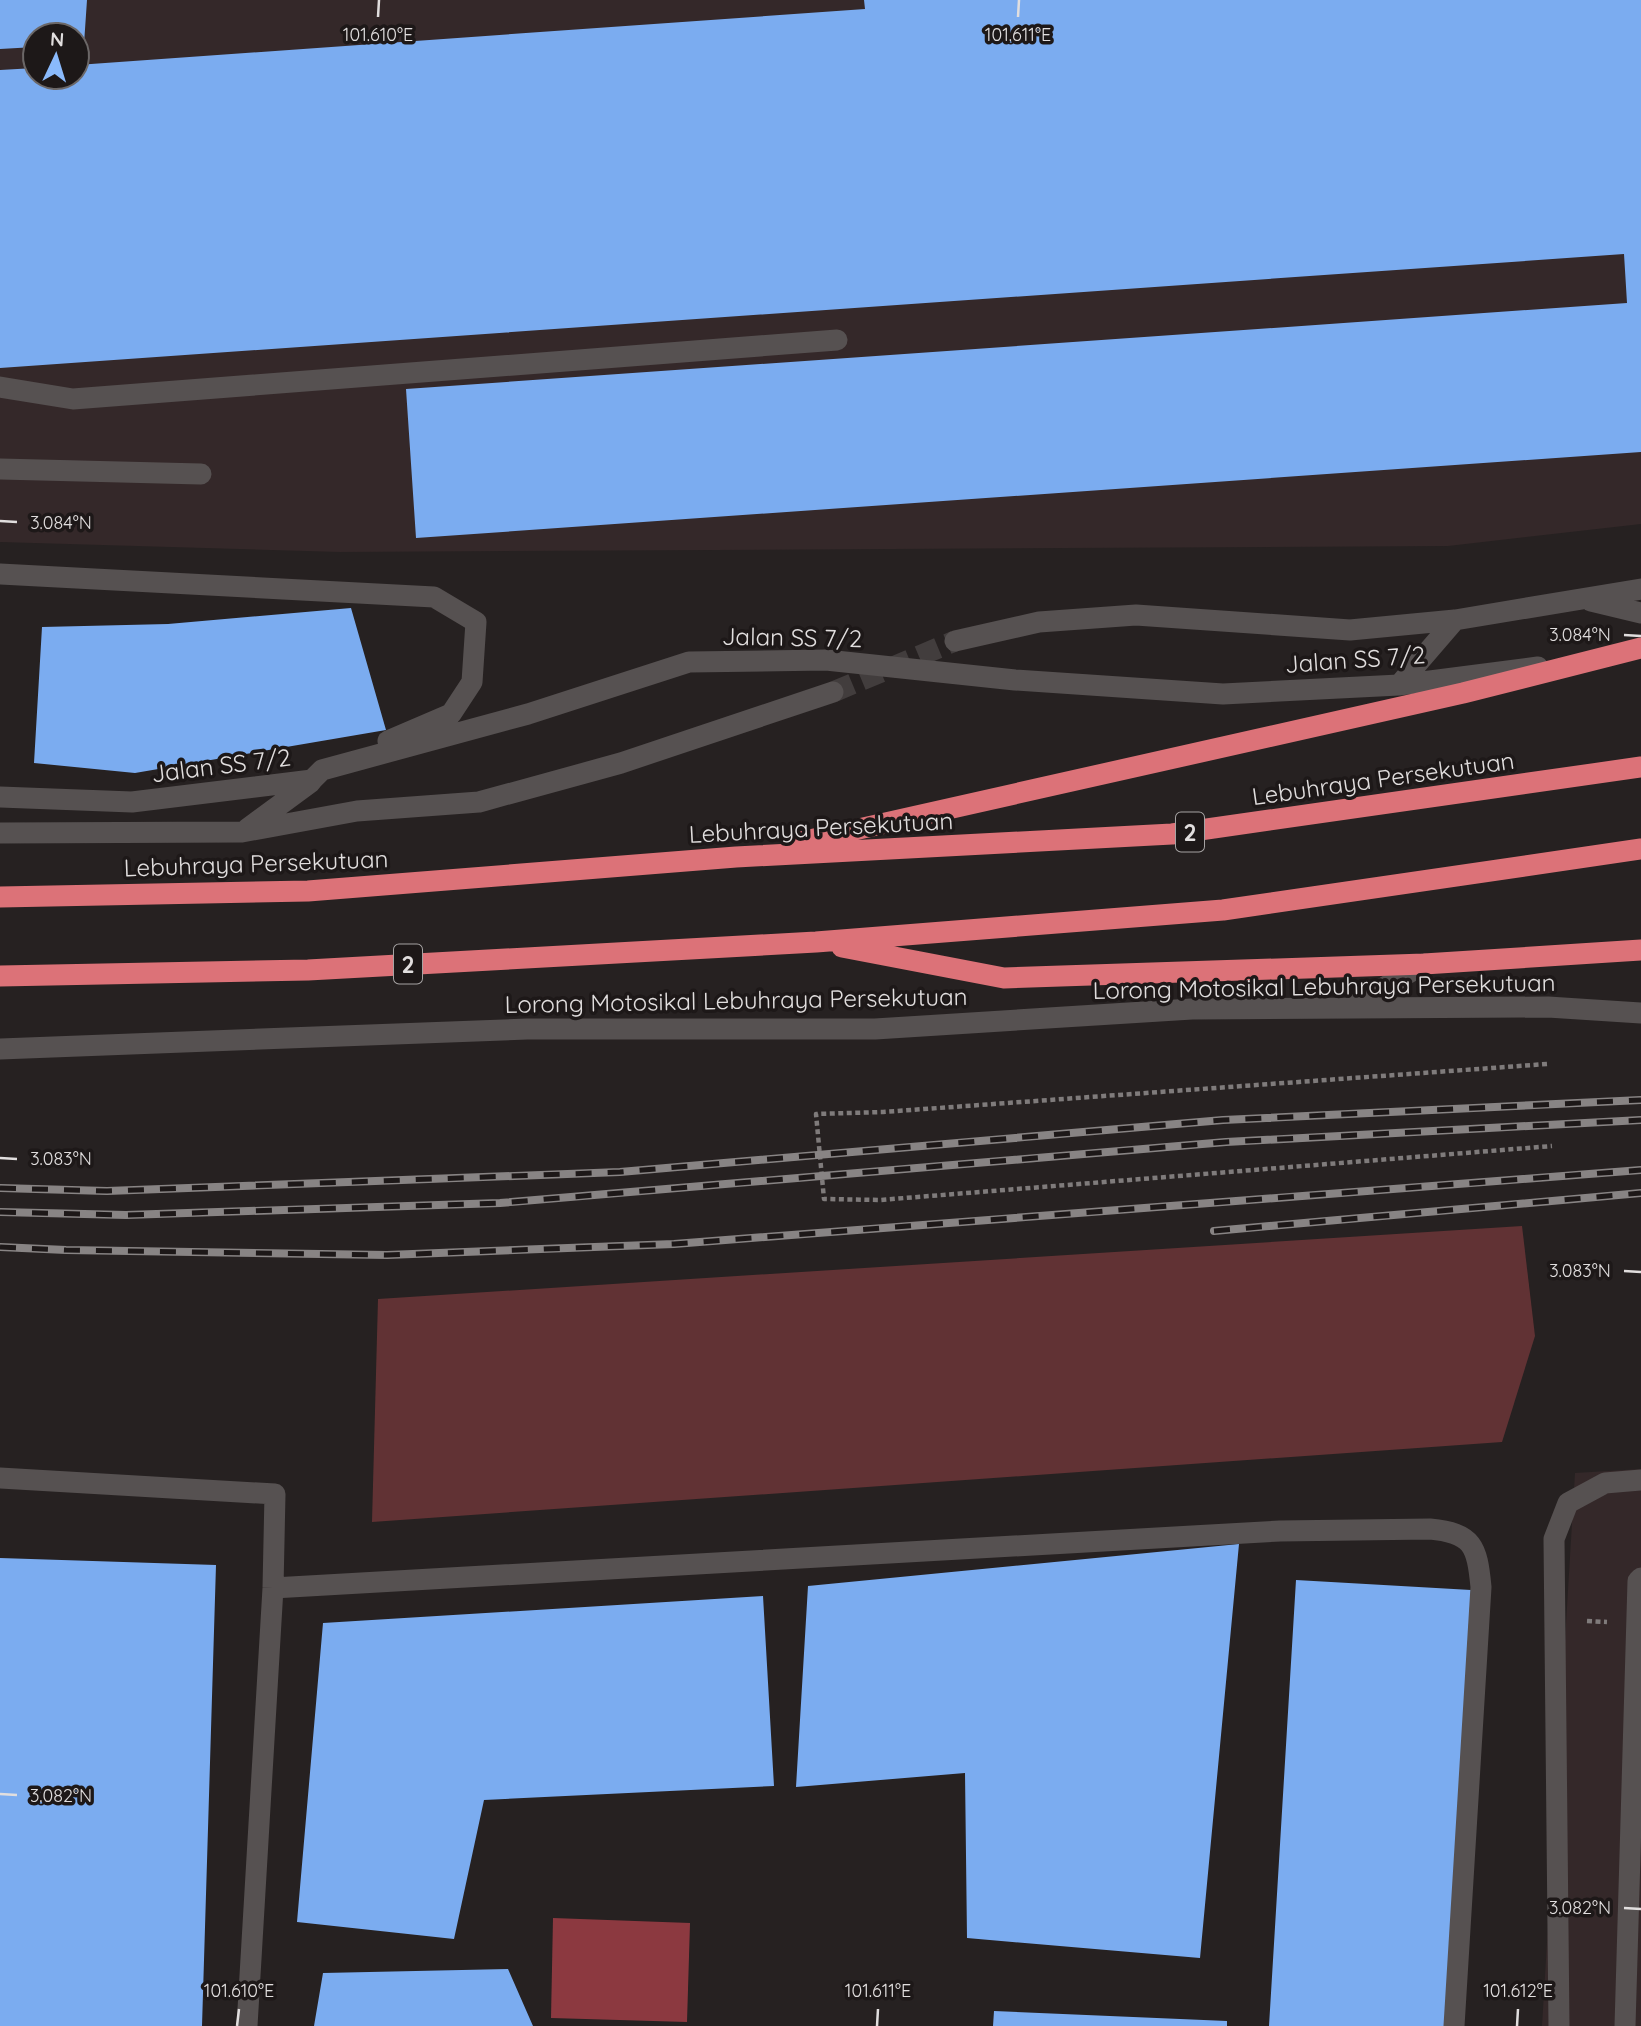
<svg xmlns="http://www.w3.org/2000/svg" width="1641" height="2026" viewBox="0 0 1641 2026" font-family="Quicksand,sans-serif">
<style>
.built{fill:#342829;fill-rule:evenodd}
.green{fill:#613234}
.water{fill:#8c3940}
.building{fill:#7bacf0}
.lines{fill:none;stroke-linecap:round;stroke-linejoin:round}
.minor-tunnel{stroke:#423d3d;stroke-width:21;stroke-dasharray:21 10;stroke-linecap:butt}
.path{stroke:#7f7b7b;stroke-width:4.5;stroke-dasharray:5 3.5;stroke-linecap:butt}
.minor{stroke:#565151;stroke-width:21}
.highway{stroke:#dc7278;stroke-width:21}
.rail-casing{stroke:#888484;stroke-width:8}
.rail{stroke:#1d1818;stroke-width:5;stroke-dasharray:16;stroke-linecap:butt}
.ticks{fill:none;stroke:#e1dede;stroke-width:2.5}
.labels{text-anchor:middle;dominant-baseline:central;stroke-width:7;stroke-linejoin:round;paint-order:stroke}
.shield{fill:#1d1818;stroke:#a6a3a3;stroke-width:2}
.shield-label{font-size:23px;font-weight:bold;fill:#e1dede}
.street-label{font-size:24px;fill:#e1dede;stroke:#1d1818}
.ticks-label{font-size:18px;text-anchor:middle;fill:#e1dede;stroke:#1d1818;stroke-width:7;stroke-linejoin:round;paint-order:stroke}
</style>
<rect width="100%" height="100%" fill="#262121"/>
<!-- built -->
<path class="built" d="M0,0H1641V524L1448,546L340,552L0,542ZM35,35H77V77H35Z
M1641,1469V2026H1542L1575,1473Z"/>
<!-- green -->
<path class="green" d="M1522,1226L1535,1336L1502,1442L372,1522L378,1299Z"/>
<!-- water -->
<path class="water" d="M553,1918L690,1923L687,2022L551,2018Z"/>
<!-- building -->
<path class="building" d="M0,0H87L84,44H77V35H35V47L0,49Z
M864,0H1641V452L416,538L406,389L1627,303L1624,254L0,368V70L35,68V77H77V65L865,9Z
M351,608L386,730L135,773L34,763L42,627L168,624Z
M1239,1544L1200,1958L967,1938L965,1773L796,1787L808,1586Z
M0,1558L216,1565L202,2026H0Z
M1296,1580L1471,1590L1445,2026H1269Z
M763,1596L774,1786L484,1800L454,1939L297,1922L323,1623Z
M508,1969L533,2026H314L323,1973Z
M994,2011L1227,2021V2026H993Z"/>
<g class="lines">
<!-- minor-tunnel -->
<path class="minor-tunnel" d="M833,692L955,641"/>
<!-- path -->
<path class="path" d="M1547,1064L883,1112L816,1114L824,1199L880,1200L1552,1146
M1587,1621L1607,1622"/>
<!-- minor -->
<path class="minor" d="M0,387L73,399L837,340
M0,469L201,474
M0,574L434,597L476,622L472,682L451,714L388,741
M1591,601L1641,613
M955,641L1039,622L1136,615L1350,630L1455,620L1641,589
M1399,685L1455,620
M0,797L132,802L312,780L322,770L528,714L689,662L826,660L1015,680L1223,694L1399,685L1538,667
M247,829L311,782
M0,833L242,832L357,811L479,802L621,763L833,692
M1354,1005L1424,964
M0,1049L527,1029H875L1192,1009L1548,1007L1641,1013
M0,1478L275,1494L273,1588L247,2026
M273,1588L1280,1531L1430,1529C1473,1533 1477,1546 1481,1587L1454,2026
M1559,2026L1554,1539L1568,1503L1605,1483L1641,1480
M1625,2026L1638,1581L1641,1578"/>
<!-- highway -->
<path class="highway" d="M792,844L1463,693L1641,648
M0,897L308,891L736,857L1172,834L1641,767
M842,947L1004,978L1424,964L1641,950
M0,976L308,970L816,942L1223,910L1641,849"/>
<!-- rail casing -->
<g class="rail-casing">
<path id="rail" d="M0,1188L107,1191L620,1172L1223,1120L1641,1100
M0,1212L126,1215L500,1203L1226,1142L1641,1120
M1214,1231L1641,1193
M0,1247L66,1250L387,1255L674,1244L1641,1170"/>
</g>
<!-- rail -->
<use href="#rail" class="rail"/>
</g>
<!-- ticks -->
<path class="ticks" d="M378,17L379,0M1018,17L1019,0M0,521L17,522M1624,635L1641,636M0,1158L17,1159M1624,1271L1641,1272M0,1794L17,1795M1624,1908L1641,1909M237,2026L239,2009M877,2026L878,2009M1517,2026L1518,2009"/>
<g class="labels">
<!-- shield labels -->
<g class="shield">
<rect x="1176" y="812.5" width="28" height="39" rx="5"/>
<rect x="394" y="944.5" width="28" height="39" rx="5"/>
</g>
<g class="shield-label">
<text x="1190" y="832">2</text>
<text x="408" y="964">2</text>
</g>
<!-- street labels -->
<g class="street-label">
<text transform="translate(792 637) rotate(1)">Jalan SS 7/2</text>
<text transform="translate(1355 659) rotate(-4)">Jalan SS 7/2</text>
<text transform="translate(221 765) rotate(-7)">Jalan SS 7/2</text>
<text transform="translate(1383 778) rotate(-8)">Lebuhraya Persekutuan</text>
<text transform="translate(821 827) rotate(-3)">Lebuhraya Persekutuan</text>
<text transform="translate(256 863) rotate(-2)">Lebuhraya Persekutuan</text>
<text transform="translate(1324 986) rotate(-1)">Lorong Motosikal Lebuhraya Persekutuan</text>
<text transform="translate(736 1000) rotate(-1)">Lorong Motosikal Lebuhraya Persekutuan</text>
</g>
</g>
<g class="ticks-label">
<text x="378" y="41">101.610°E</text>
<text x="1018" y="41">101.611°E</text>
<text x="61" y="529">3.084°N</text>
<text x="1580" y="641">3.084°N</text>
<text x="61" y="1165">3.083°N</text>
<text x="1580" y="1277">3.083°N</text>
<text x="61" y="1802">3.082°N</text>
<text x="1580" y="1914">3.082°N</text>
<text x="239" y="1997">101.610°E</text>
<text x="878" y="1997">101.611°E</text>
<text x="1518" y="1997">101.612°E</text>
</g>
<!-- north arrow -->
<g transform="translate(56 56) rotate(4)"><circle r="33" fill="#1d1818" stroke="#6b6767" stroke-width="2"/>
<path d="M0-5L12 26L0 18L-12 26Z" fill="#8abafc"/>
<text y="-10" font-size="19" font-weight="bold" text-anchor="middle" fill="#e1dede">N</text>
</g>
</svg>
